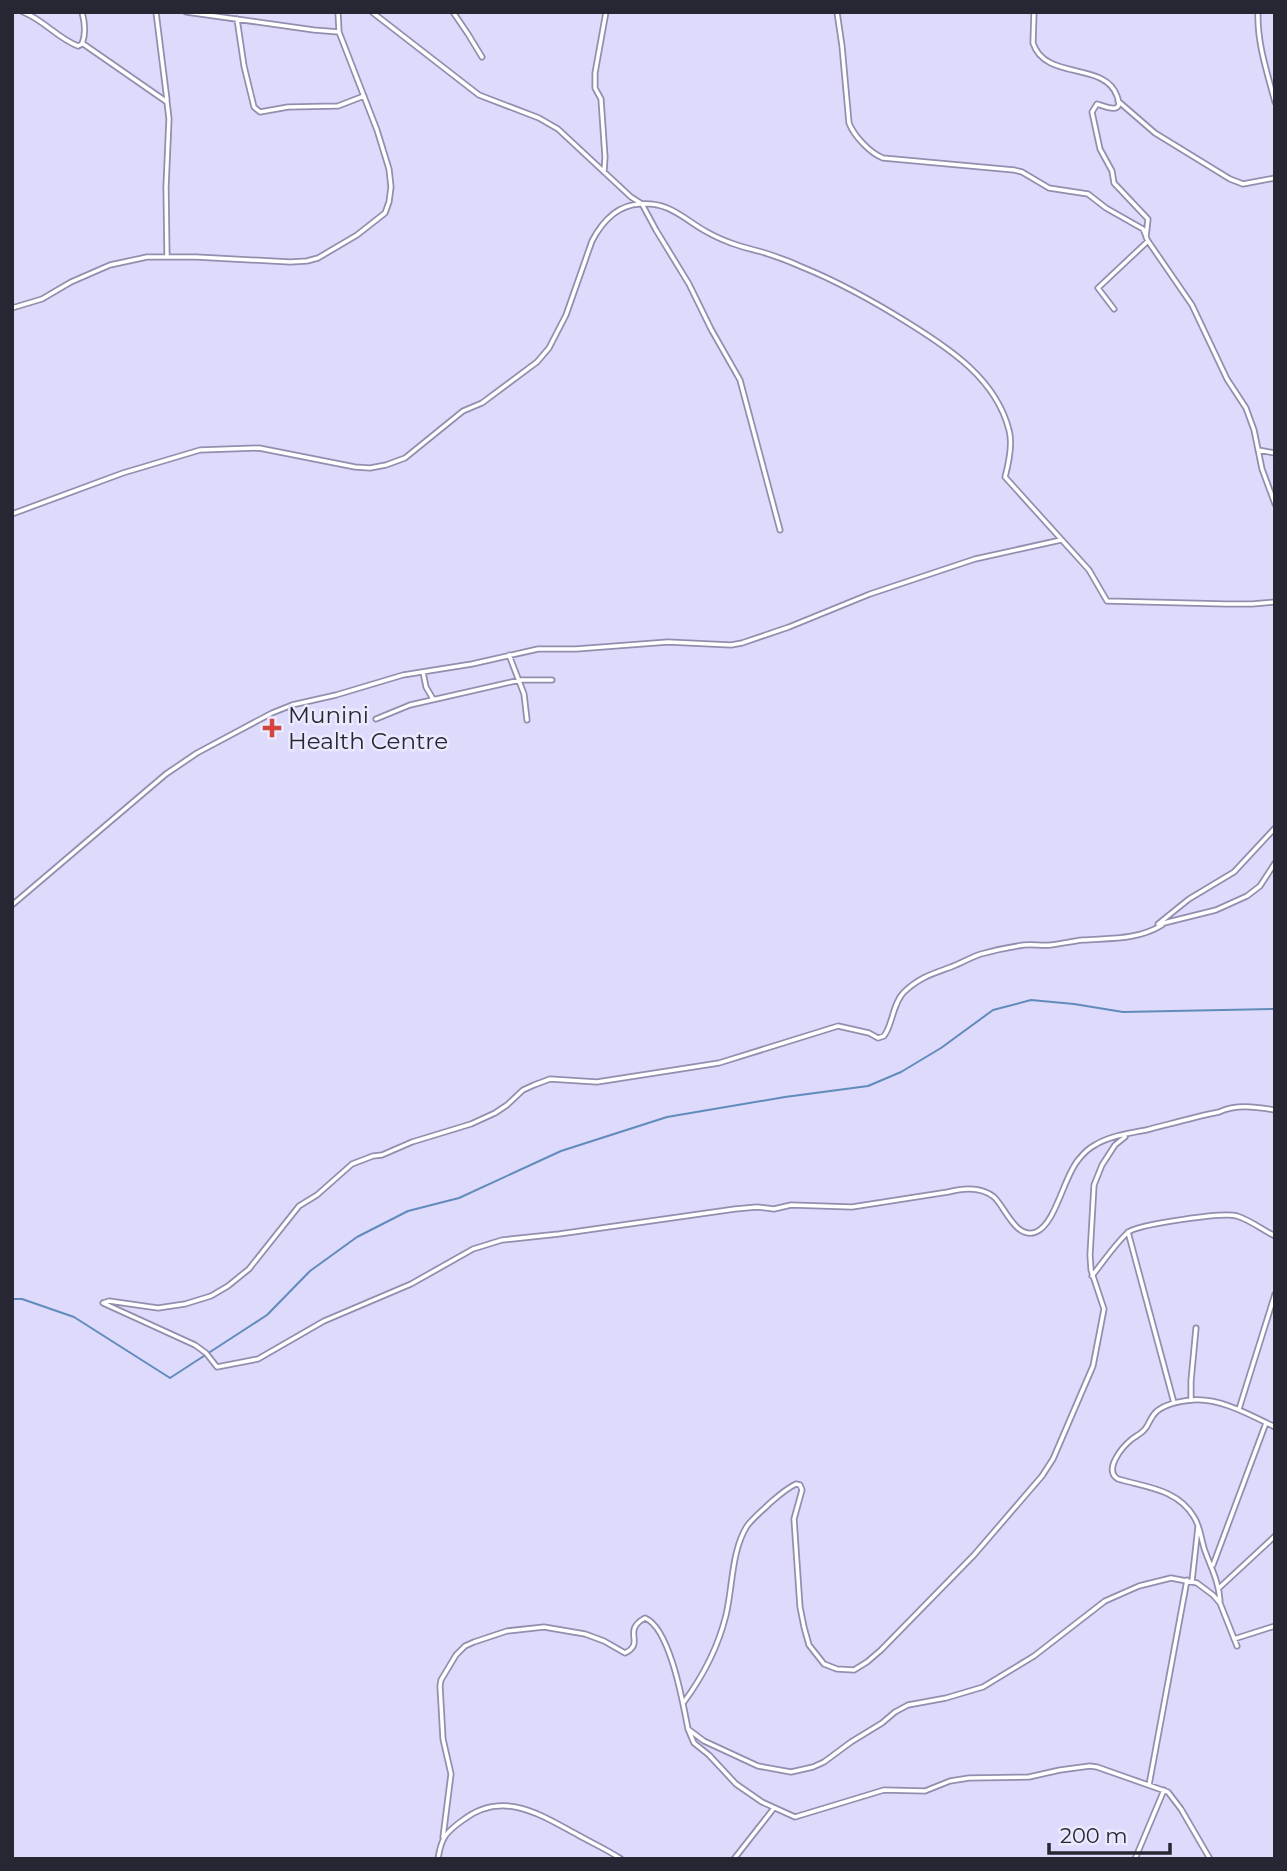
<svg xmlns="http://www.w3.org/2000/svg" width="1287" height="1871" viewBox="0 0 1287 1871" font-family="Montserrat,sans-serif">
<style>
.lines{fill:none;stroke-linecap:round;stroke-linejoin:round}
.stream{stroke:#618bbb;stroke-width:2}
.street-casing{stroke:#928eae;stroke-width:7}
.street{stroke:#fff;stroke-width:3.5}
.poi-dot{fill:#d2443d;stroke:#ebe9fe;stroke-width:2.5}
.labels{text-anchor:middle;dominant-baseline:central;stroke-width:5;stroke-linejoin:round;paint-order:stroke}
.poi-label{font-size:23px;fill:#272633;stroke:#ebe9fe;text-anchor:start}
</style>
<rect width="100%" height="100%" fill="#dddafc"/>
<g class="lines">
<!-- stream -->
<path class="stream" d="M12,1299H22L74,1317L170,1378L267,1315L310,1271L357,1237L408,1211L459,1198L561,1151L667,1117L785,1097L868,1086L901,1072L941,1048L993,1010L1031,1000L1074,1004L1123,1012L1275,1009"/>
<!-- street casing -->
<g class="street-casing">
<path id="street" d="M23,12C44,20 57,38 78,46L82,44C86,34 85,23 82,12
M156,12L167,100
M186,12L314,30L339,32
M372,12L479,95L539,118L558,129L631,197L642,204L656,230L689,284L711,329L740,380L780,530
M453,12L468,34L482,57
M837,12L842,46L849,123C854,136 870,153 883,158L1014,170L1022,172L1049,188L1088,194L1106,208L1143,229L1146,236
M1034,12L1033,43C1045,81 1105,61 1117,96C1125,116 1104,106 1097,104L1092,112L1100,149L1112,171L1114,183L1148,219L1146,237L1148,241L1192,305L1227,379L1246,408L1254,430L1262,469L1275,504
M1258,12C1257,43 1267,72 1275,102
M237,19L244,66L254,107L260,112L288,107L338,106L364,96
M82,43L167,102L169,119L166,187L167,257
M1118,101L1155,133L1230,179L1243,184L1275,178
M604,172L605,157L601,99L595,88V73L606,12
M12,308L42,299L71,282L110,265L147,257H196L290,262L307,261L318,258L357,235L385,213L389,202L391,187L389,169L377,130L339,32L338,12
M1114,309L1098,288L1148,241
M1258,450L1275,453
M12,514L123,473L200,450L259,448L355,467L370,468L386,465L405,458L463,411L482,403L537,362L549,348L566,315L592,241C602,222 617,205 640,204C671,202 683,219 707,232C714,236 723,240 731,243C741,247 752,249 762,252C775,256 789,261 802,267C839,282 875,302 910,324C950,349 996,379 1009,430C1013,444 1009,462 1005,477L1089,570L1107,601L1226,604H1252L1275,602
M509,655L524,694L527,720
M423,672L426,687L433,699
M376,719L410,705L520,680H552
M12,905L166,774L197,753L272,713L292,705L336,695L403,675L472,664L538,649H576L668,642L731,645L742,643L789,627L870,594L975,559L1061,540
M1160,924L1216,910L1247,896L1260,886L1275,863
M1128,1232L1174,1403
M1092,1276C1100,1266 1121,1236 1130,1231C1144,1224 1222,1212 1237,1216C1250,1220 1263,1230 1275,1236
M103,1303L109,1301L158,1308L185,1304L211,1296L228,1286L249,1269L299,1206L317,1195L352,1164L373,1156L382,1155L412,1142L471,1124L495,1113L507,1105L523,1090L534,1085L550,1079L597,1082L719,1063L838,1026L869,1033L878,1038L884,1036L887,1031C893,1019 894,1002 904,992C920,977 932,974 951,967C962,963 971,957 981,954C995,950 1010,947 1024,945C1033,944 1042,946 1051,945C1061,944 1072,941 1083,940C1110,938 1138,940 1162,925L1158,924L1189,899L1234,872L1275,828
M103,1303L195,1345L206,1353L217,1367L258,1359L324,1321L411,1284L473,1249L502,1240L559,1234L735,1209L757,1207L774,1209L791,1205L852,1207L948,1192C963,1188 981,1186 994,1197C1005,1207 1016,1240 1036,1232C1056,1224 1064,1175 1079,1159C1083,1154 1089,1148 1095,1145C1109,1136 1130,1133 1146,1130C1170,1124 1194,1117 1219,1112C1237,1104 1255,1107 1275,1110
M1191,1400V1381L1196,1328
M1239,1409L1275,1294
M1213,1565L1266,1423
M1192,1581L1198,1527
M1219,1588L1275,1536
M1220,1601C1219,1581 1210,1566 1204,1548C1201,1538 1200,1526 1194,1517C1178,1489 1145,1487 1118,1479C1103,1470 1122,1447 1132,1439C1136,1436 1142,1433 1145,1429C1150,1423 1150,1417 1157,1411C1166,1404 1180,1401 1193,1400C1221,1398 1250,1415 1275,1427
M1234,1639L1275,1626
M684,1702C703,1676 718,1648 726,1615C733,1586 731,1552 747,1526C753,1518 763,1510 770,1503C778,1496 787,1488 796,1484L800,1485L802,1490L794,1519L800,1607L804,1627L809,1645L824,1664L837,1669L854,1670L867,1662L881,1650L974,1555L1042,1476L1053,1459L1093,1366L1104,1309L1091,1270L1090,1255L1094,1185L1102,1165L1115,1145L1125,1137
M688,1729L694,1743L709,1755L736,1784L762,1802L795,1817L884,1790L925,1791L950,1781L969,1778L1029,1777L1060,1770L1090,1766L1097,1767L1168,1792L1181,1809L1210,1859
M1149,1785L1187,1580
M443,1837L451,1774L443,1739L440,1686L441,1680L456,1655L465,1646L474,1642L507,1631L544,1627L585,1634L604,1641L625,1653C646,1643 621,1631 645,1618C670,1628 683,1703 688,1729L704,1741L758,1766L791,1772L813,1767L824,1762L851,1742L882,1723L895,1712L908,1705L946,1698L983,1687L1034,1656L1105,1601L1139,1586L1171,1578L1197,1583L1213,1595L1220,1603L1237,1646
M438,1859C441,1838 446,1832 463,1820C503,1789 541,1815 578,1835C592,1843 608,1850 621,1859
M734,1859L774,1808
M1135,1859L1164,1790"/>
</g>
<!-- street -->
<use href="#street" class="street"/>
</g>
<!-- markers -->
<path class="poi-dot" d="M268.5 717.5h7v7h7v7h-7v7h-7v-7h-7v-7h7z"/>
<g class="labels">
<!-- poi labels -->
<g class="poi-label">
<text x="288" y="715">Munini<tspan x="288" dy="26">Health Centre</tspan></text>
</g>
</g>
<!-- border -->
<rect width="1287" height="1871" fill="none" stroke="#272633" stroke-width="28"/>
<!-- scale -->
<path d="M1049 1843v10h121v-10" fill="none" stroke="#272633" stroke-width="3.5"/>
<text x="1060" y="1843" font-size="21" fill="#272633" stroke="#ebe9fe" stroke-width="5" paint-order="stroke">200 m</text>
</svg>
